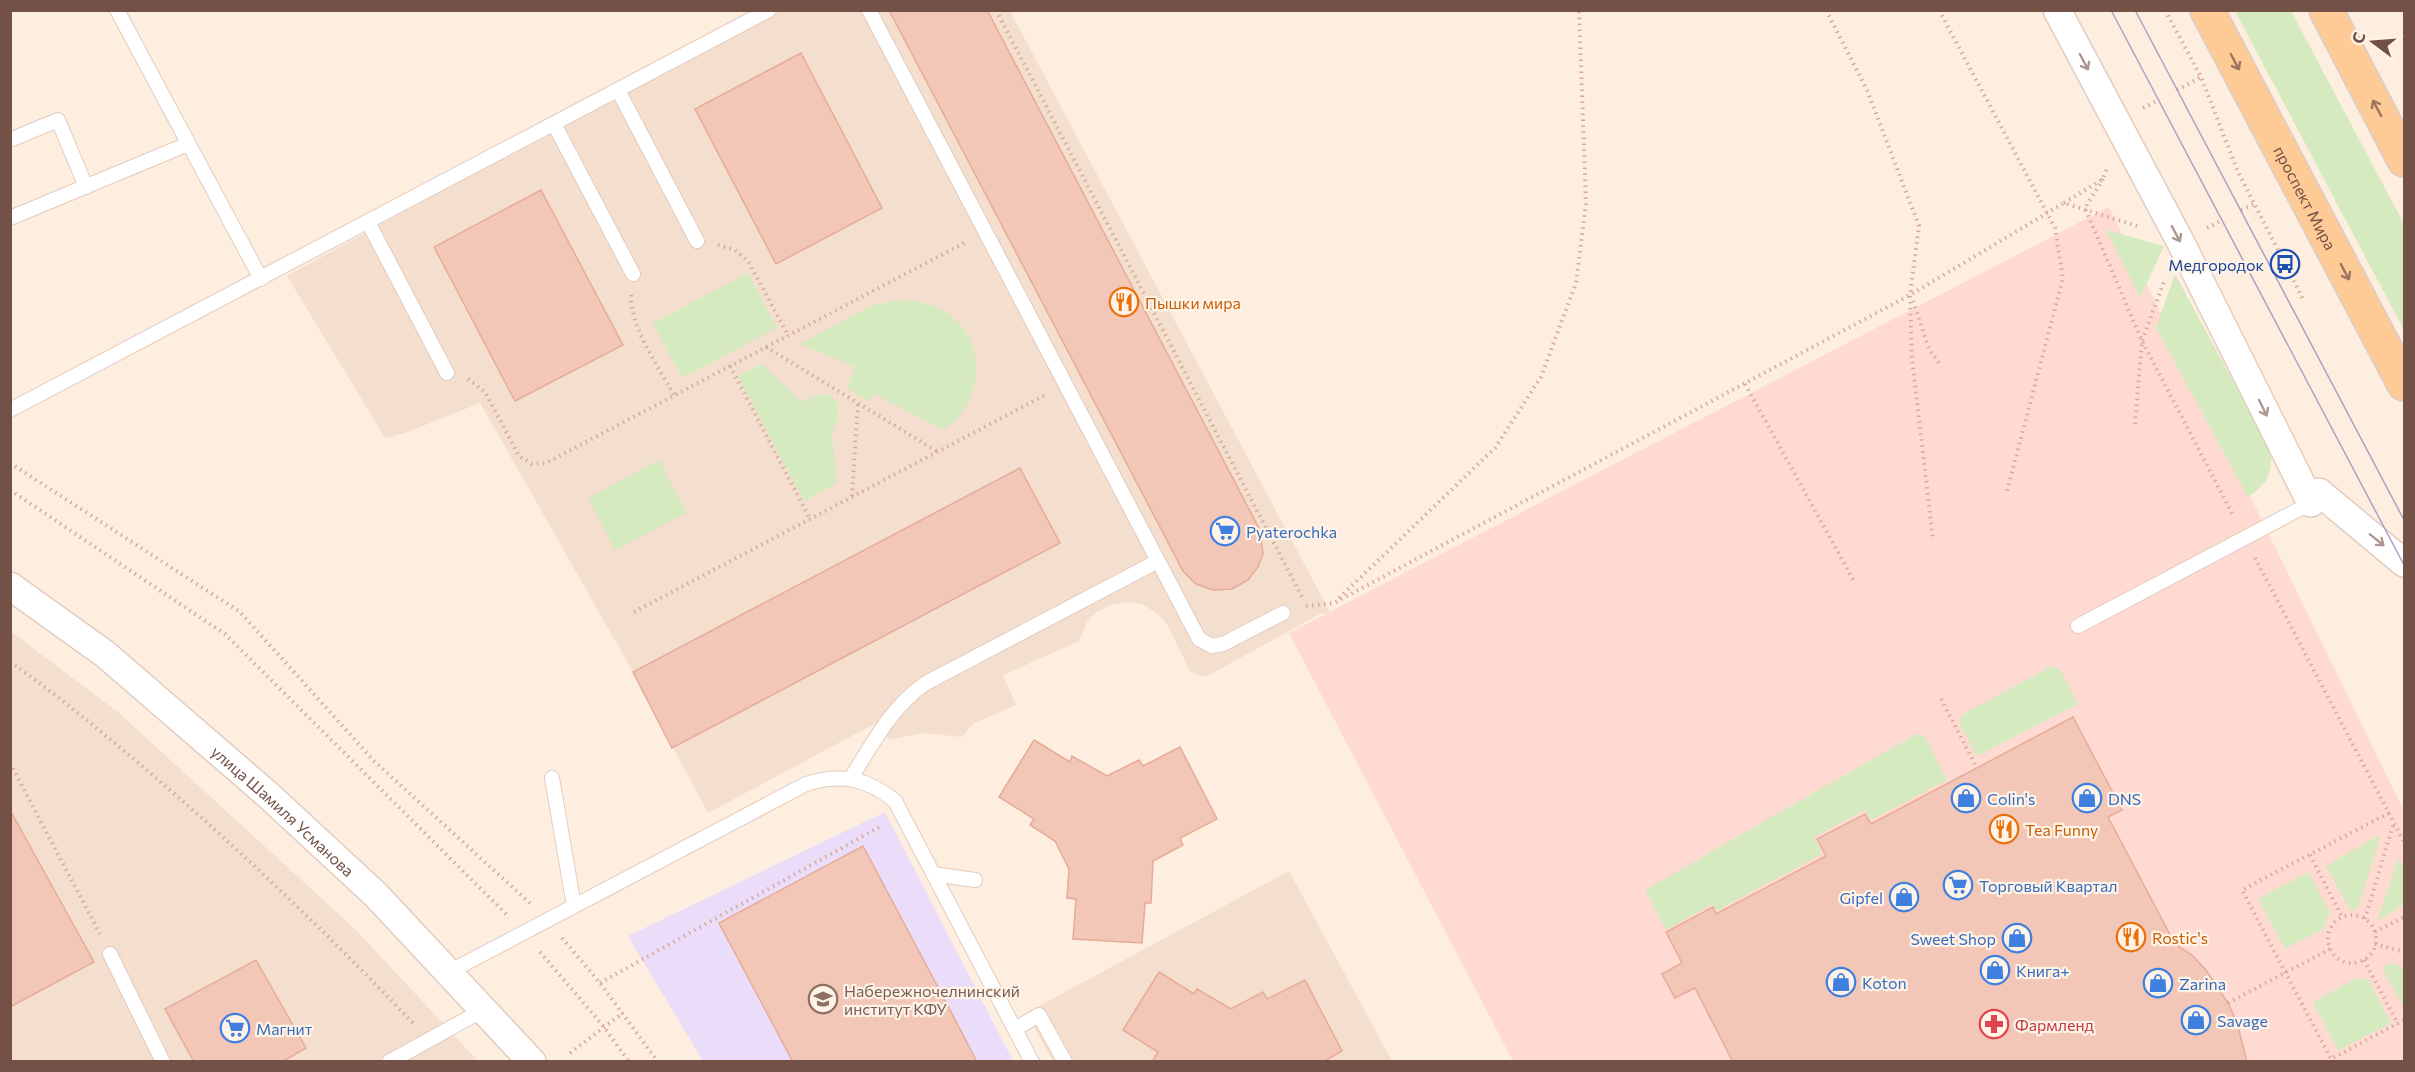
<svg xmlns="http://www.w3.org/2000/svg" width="2415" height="1072" viewBox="0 0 2415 1072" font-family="Commissioner,sans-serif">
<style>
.residential{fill:#f4dfce}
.commercial{fill:#fedad3}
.education{fill:#ebddf9}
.green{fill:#d5eabe}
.building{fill:#f3c7b7;stroke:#e6ab97;stroke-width:1.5}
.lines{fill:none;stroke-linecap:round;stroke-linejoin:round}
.lane-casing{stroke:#e3cbbf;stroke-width:16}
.street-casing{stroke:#e3cbbf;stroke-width:30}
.primary-casing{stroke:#d8cecb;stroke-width:36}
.path{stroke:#d7ab9a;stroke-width:4;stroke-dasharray:1.5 4.5;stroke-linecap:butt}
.lane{stroke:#fff;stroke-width:14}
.street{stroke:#fff;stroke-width:27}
.primary{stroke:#feca96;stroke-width:33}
.tram{stroke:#af9fc5;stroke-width:1.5}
.oneway{stroke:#ac9791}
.oneway2{stroke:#9d755f}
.labels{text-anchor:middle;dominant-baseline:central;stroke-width:4.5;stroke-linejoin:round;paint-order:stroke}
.street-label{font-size:16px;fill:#745147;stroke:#fff2e6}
.transit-label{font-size:16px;fill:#164399;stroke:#fff2e6;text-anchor:end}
.food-label{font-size:16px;fill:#c56008;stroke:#fff2e6;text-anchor:start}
.shop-label{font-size:16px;fill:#366cbe;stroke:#fff2e6;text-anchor:start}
.education-label{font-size:16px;fill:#785e54;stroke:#fff2e6;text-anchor:start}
.health-label{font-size:16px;fill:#be3a42;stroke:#fff2e6;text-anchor:start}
</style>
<rect width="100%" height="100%" fill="#fdeee0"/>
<!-- residential -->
<path class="residential" d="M767,11H1010L1332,616L1322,613L1209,675L1201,676L1190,671L1168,626L1160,616L1144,605L1128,602L1113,604L1095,613L1087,622L1079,641L1003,675L1016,705L973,724L962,737L923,733L888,740L878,722L708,813L633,672L480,403L405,433L385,438L287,276Z
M10,631L119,713L355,929L478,1061H11Z
M1289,871L1392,1061H1053L1026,1013Z"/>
<!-- commercial -->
<path class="commercial" d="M2109,207L2404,811V1061H1513L1289,633Z"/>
<!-- education -->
<path class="education" d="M885,812L1013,1061H703L628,936Z"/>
<!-- green -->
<path class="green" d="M2235,11H2291L2404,224V330Z
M2106,230L2164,246L2140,298Z
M748,273L777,328L682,378L653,323Z
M2175,274L2270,450C2274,473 2267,484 2248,497L2156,328Z
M904,300C919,301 934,304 947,313C990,342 983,402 944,430L874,394L869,402L847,388L855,367L800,344L873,305Z
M762,364L801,402L812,397L828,394L837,402L838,418L832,433L837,483L804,501L738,376Z
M659,460L686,513L615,550L588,498Z
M2051,666L2060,669L2078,704L1977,756L1960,724V716Z
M1916,734L1921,735L1926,738L1947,780L1871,820L1865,810L1814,837L1822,854L1716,911L1712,904L1666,930L1645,890Z
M2381,834L2359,906L2351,911L2326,866Z
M2399,857L2404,868V905L2377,921Z
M2309,872L2330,913L2323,929L2285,949L2258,899Z
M2390,963L2404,968V1008L2382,968Z
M2354,979H2368L2391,1023L2338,1051L2313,1002Z"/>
<!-- building -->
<path class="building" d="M889,10H987L1260,530L1263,554L1258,567L1248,580L1232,589L1213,590L1196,584L1183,571Z
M801,53L882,208L776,264L695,109Z
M541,190L623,345L515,401L434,247Z
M1020,468L1060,543L672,748L633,672Z
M2073,717L2122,810L2108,817L2175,944L2192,955L2206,970L2228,1003L2237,1023L2247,1062H1733L1695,988L1675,998L1662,974L1682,963L1666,932L1713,907L1716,914L1826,856L1817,839L1865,814L1871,824Z
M1034,740L1070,762L1072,756L1107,776L1139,760L1143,766L1180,747L1217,819L1180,838L1183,845L1153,861L1151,903H1145L1142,943L1073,939L1076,899L1067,898L1069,869L1055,841L1030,825L1034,819L999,797Z
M10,810L94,962L10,1007Z
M863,846L948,1006L977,1062H793L719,923Z
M256,960L306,1048L282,1062H194L165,1009Z
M1159,972L1194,994L1197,989L1231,1009L1263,992L1267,999L1305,980L1342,1051L1323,1062H1152L1158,1052L1123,1030Z"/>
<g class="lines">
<!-- lane casing -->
<g class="lane-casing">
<path id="lane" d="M117,10L261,279
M869,10L1199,639L1212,646L1223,644L1283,613
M618,90L697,241
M554,124L633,274
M10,140L58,120L86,187
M10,218L188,144
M368,222L447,373
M10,410L769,10
M2078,626L2311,503
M552,778L574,906
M851,778C873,743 891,707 926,683L1158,561
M933,874L975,880
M110,954L163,1062
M449,972L806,784C840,773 867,778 895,801L1032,1062
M1015,1029L1039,1015L1065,1062
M389,1062L483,1010"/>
</g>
<!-- street casing -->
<g class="street-casing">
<g id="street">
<path d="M2057,10L2180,241L2311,503L2319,492L2404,563"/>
<path id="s1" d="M10,586L105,654L267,794L376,895L532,1062"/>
</g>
</g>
<!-- primary casing -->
<g class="primary-casing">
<g id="primary">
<path id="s2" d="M2207,10L2404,384"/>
<path d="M2326,10L2404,160"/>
</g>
</g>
<!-- path -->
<path class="path" d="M996,10L1302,597
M1826,10L1867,90L1919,226L1910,295L1912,358L1933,540
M1939,10L2055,228L2063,278L2007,491
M2165,10L2201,77L2238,172L2304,301
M2177,90L2201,77
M2143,108L2158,100
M2103,179L2085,208L2142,341L2234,517
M2064,203L2103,179L2107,168
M2241,210L2255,204
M2207,228L2222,220
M718,245L735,250L748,261L788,335
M631,295C631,329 658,366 674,395
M1913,301L1929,349L1941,366
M766,347L938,452
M730,366L810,519
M468,379L485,392L519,456L532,464L546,463L966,242
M1745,384L1855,583
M2135,424L2142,341L2165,279
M10,463L240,612L374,761L531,904
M10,490L225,634L507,915
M852,496L858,403
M2255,558L2404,842
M1339,598L1495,448L1541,377L1576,283L1586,203L1579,10
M1306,606L1334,603L1910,295L2064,203L2137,226
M634,612L1045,395
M10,662C48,688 83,717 118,746C222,832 319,925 413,1023
M1941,699L1977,768
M10,763L100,934
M2389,813L2242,890L2331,1059L2404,1020
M2310,855L2342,917
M2328 939a24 24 0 1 1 48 0a24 24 0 1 1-48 0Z
M2365,919L2394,822
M2375,932L2404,917
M562,938L600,983L658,1062
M2375,944L2404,952
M540,952L604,1027L629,1062
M2364,960L2398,1024
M600,983L883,825
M2228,1003L2330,949
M570,1053L623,1013"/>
<!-- lane -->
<use href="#lane" class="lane"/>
<!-- street -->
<use href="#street" class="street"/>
<!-- primary -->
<use href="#primary" class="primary"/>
<!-- tram -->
<path class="tram" d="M2111,10L2404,565
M2135,10L2404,520"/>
</g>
<!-- one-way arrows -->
<defs><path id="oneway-shaft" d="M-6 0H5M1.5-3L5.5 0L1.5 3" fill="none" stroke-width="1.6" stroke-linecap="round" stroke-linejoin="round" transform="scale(1.5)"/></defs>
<g class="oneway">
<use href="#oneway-shaft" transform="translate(2084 62) rotate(62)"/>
<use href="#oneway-shaft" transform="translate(2176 234) rotate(62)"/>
<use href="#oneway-shaft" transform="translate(2263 408) rotate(64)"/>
<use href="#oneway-shaft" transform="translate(2377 540) rotate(39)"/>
</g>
<g class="oneway2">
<use href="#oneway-shaft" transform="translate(2235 62) rotate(62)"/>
<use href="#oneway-shaft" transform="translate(2377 108) rotate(-118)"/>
<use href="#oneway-shaft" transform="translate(2345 272) rotate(62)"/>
</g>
<!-- icons -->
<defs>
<g id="bus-ring" transform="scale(1.5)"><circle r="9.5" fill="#fff2e6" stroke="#1a4fb4" stroke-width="1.5"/><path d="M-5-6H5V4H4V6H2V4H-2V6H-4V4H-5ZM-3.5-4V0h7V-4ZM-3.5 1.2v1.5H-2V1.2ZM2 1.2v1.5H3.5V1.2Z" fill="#1a4fb4"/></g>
<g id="restaurant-ring" transform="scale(1.5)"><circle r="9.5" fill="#fff2e6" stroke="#e8710a" stroke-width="1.5"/><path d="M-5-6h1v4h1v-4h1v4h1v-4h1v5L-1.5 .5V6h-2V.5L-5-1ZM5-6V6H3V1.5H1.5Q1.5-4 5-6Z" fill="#e8710a"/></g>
<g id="supermarket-ring" transform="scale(1.5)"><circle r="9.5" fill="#fff2e6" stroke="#3f7fe0" stroke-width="1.5"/><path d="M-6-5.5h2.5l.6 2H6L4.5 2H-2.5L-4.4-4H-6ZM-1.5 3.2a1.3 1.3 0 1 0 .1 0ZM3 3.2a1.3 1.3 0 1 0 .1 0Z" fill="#3f7fe0"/></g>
<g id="shop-ring" transform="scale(1.5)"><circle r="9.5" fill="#fff2e6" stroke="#3f7fe0" stroke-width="1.5"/><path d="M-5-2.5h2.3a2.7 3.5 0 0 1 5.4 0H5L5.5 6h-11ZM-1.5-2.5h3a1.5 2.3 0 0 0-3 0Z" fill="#3f7fe0"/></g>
<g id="university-ring" transform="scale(1.5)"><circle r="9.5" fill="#fff2e6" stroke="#8d6e63" stroke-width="1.5"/><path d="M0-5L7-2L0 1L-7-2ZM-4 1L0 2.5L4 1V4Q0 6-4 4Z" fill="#8d6e63"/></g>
<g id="pharmacy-ring" transform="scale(1.5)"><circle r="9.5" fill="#fff2e6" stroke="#e0444e" stroke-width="1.5"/><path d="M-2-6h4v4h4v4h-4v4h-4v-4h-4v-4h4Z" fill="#e0444e"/></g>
</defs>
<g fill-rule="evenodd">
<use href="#bus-ring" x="2285" y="264"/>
<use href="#restaurant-ring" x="1124" y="302"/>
<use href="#supermarket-ring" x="1225" y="531"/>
<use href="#shop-ring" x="1966" y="798"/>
<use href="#shop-ring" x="2087" y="798"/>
<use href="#restaurant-ring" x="2004" y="829"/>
<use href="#supermarket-ring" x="1958" y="885"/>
<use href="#shop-ring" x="1904" y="897"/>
<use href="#restaurant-ring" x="2131" y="937"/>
<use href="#shop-ring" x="2017" y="938"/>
<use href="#shop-ring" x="1995" y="970"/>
<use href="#shop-ring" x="1841" y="982"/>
<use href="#shop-ring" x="2158" y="983"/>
<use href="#university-ring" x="823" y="999"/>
<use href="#shop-ring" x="2196" y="1020"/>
<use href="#pharmacy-ring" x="1994" y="1024"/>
<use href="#supermarket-ring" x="235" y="1028"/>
</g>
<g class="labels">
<!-- street labels -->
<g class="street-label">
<text stroke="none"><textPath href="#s2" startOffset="212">проспект Мира</textPath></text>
<text stroke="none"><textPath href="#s1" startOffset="354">улица Шамиля Усманова</textPath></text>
</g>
<!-- transit labels -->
<g class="transit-label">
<text x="2264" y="264">Медгородок</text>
</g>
<!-- food labels -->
<g class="food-label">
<text x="1145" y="302">Пышки мира</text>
<text x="2025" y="829">Tea Funny</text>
<text x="2152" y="937">Rostiс's</text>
</g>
<!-- shop labels -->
<g class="shop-label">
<text x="1246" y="531">Pyaterochka</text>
<text x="1987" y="798">Colin's</text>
<text x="2108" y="798">DNS</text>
<text x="1979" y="885">Торговый Квартал</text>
<text x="1883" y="897" text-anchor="end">Gipfel</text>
<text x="1996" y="938" text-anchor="end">Sweet Shop</text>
<text x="2016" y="970">Книга+</text>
<text x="1862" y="982">Koton</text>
<text x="2179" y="983">Zarina</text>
<text x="2217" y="1020">Savage</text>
<text x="256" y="1028">Магнит</text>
</g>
<!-- education labels -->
<g class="education-label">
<text x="844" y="990">Набережночелнинский<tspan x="844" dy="18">институт КФУ</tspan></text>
</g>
<!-- health labels -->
<g class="health-label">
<text x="2015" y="1024">Фармленд</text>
</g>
</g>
<!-- border -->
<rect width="2415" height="1072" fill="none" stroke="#745147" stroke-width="24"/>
<!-- north arrow -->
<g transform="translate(2373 42) rotate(286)" stroke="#fff2e6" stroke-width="4.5" paint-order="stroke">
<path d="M0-4.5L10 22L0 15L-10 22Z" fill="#745147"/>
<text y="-9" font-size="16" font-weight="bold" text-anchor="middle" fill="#745147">С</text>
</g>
</svg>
